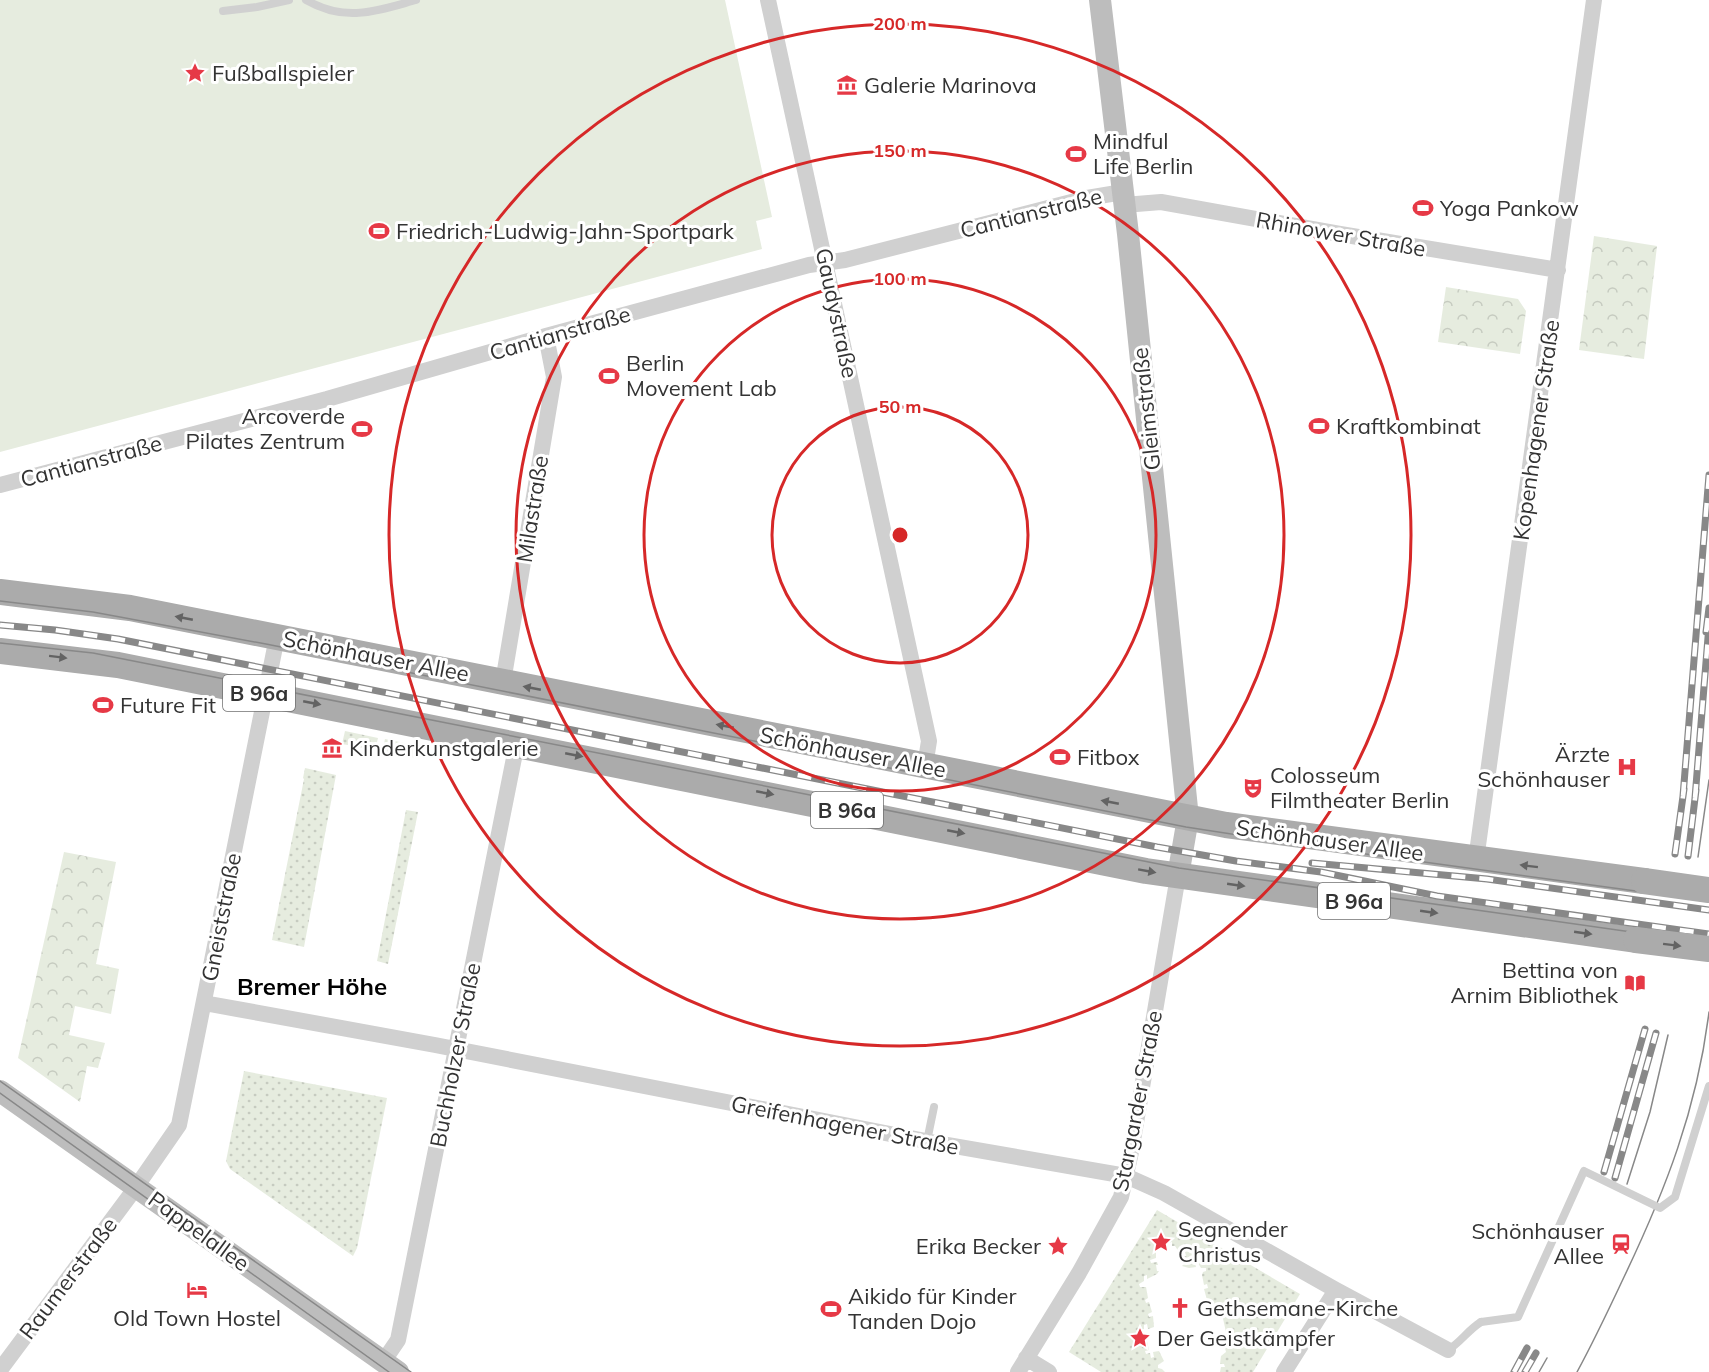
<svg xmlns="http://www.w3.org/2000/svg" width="1709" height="1372" viewBox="0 0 1709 1372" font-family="Mulish,sans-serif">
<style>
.grass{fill:url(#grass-dots)}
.park{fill:url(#park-crowns)}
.pitch{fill:#e6ecdf}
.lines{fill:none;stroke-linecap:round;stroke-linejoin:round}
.lane{stroke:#d0d0d0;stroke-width:8}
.street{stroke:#d0d0d0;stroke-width:16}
.secondary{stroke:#bdbdbd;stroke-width:22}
.primary{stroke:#ababab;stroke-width:26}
.tram{stroke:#888;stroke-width:1.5}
.rail-casing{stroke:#888;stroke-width:7}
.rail{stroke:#fff;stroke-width:4.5;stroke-dasharray:14;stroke-linecap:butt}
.lane-bridge{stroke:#d0d0d0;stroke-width:8}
.primary-bridge{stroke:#ababab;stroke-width:26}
.oneway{fill:#636363}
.ring{fill:none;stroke:#d62828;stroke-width:3}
.labels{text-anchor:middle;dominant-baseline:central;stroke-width:6;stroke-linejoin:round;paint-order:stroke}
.shield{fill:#fff;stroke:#707070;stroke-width:1.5}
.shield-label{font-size:21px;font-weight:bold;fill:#333}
.poi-label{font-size:22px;fill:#333;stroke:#fff;text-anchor:start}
.street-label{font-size:22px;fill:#333;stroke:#fff}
.neighbourhood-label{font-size:24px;font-weight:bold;fill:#000;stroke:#fff}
.centre{fill:#d62828;stroke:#fff;stroke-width:3}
.ring-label{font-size:18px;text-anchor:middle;font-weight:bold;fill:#d62828;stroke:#fff;stroke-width:6;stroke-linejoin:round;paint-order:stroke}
</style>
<defs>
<pattern id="grass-dots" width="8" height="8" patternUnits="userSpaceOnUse" patternTransform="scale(1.5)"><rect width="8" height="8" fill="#e6ecdf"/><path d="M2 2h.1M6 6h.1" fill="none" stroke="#c6cbc0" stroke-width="1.8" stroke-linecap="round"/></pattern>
<pattern id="park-crowns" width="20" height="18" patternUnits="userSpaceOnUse" patternTransform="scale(1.5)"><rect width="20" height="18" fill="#e6ecdf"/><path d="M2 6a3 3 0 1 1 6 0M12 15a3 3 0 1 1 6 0" fill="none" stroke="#c6cbc0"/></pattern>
</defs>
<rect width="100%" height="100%" fill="#fff"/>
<!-- grass -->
<path class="grass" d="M345,731L378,738L375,750L342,744Z
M385,739L419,746L416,758L382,752Z
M305,768L336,775L304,947L272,940L304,779L303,778Z
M406,810L418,812L388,964L377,961Z
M244,1071L387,1098L357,1248L353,1256L230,1169L226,1161Z
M1157,1210L1300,1294L1253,1372H1220L1221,1367H1225L1224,1364H1220L1221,1356L1226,1352L1225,1348L1218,1347L1217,1339L1218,1337L1224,1336L1225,1340H1227V1335L1232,1334L1231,1331L1226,1332L1222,1314L1227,1313L1226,1309L1221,1310L1220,1306H1217L1218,1312L1209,1311L1208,1303H1212L1211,1299L1207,1300L1204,1289L1208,1288L1207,1284L1204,1285L1202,1275L1203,1272L1206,1271V1268H1201L1198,1263H1195L1196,1267L1189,1268L1182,1266L1184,1264L1183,1259L1180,1257L1186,1256L1185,1252H1179L1175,1246H1172V1242L1157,1246L1159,1250H1156V1258L1150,1260L1151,1263L1157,1262L1158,1265H1156L1157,1271H1159L1157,1274L1147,1279V1275L1144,1276V1281L1139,1284L1140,1287H1146L1148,1298L1145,1300L1146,1303L1149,1302L1152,1312L1148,1314L1149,1317L1153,1316L1154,1327L1148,1329L1147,1324L1144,1325V1329L1140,1330L1141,1334L1145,1333L1149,1350L1145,1351L1146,1354L1150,1353L1151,1358L1154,1357L1153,1352L1159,1351L1164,1361L1158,1365V1368L1162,1369L1165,1372H1101L1069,1352Z"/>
<!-- park -->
<path class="park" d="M1594,236L1657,246L1644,359L1579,350Z
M1446,287L1518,299L1526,311L1520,354L1438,342Z
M64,852L116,862L96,964L119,969L111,1014L75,1006L69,1035L105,1043L98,1068L87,1066L80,1102L18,1058Z"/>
<!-- pitch -->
<path class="pitch" d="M0,0H725L772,217L756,221L762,249L0,452Z"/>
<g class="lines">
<!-- lane -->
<path class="lane" d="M306,0C346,23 376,11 416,0
M223,11L257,7L289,0
M927,1141L934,1107
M1448,1350C1461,1342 1468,1330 1481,1322"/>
<!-- street -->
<path class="street" d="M768,0L929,741L925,766
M1124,205L1161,202L1340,234L1558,270
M0,485L327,399L546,336L809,265L845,260L1087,198L1123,192
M503,682L554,377L546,336
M1476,860L1594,0
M204,1003L435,1045L931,1142L1126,1176L1164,1193L1336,1290L1448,1350
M1026,1358L1049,1372
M383,1362L398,1340L517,743
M0,1370L134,1190L179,1125L277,637
M1018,1372L1079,1273L1121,1197L1131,1152L1178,876
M1284,1372L1336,1290"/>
<!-- secondary -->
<path class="secondary" d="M1100,0L1128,234L1188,818L1178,876
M0,1091L398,1372"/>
<!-- primary -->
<path class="primary" d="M0,592L130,608L1226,825L1644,881
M0,651L118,665L1146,871L1636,940"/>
<!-- tram -->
<path class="tram" d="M0,601L93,612L266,644L1186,827L1322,848L1709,901
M0,643L93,653L1179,868L1709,943
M1698,857L1709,780
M0,1081L411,1372
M0,1093L389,1372
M1627,1184L1650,1112L1668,1035
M1539,1372L1547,1358
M1577,1372C1594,1341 1609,1309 1624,1277C1666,1189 1697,1109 1709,1012"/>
<!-- rail casing -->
<g class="rail-casing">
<path id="rail" d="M0,625L55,630L118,639L1157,847L1236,861L1321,872L1437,896L1709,934
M1706,632L1709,608
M1683,796L1709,475
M1695,798L1709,625
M1675,854L1684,789
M1688,856L1696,790
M1312,863L1487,879L1709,910
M1604,1172L1645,1029
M1615,1178L1656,1033
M1514,1372L1527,1348
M1525,1372L1536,1353"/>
</g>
<!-- rail -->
<use href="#rail" class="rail"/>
<!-- lane-bridge -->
<path class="lane-bridge" d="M1481,1322L1518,1317L1584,1171L1660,1208L1675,1197L1709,1086"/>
<!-- primary-bridge -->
<path class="primary-bridge" d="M1644,881L1709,890
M1636,940L1709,949"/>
</g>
<!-- one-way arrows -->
<defs><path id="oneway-solid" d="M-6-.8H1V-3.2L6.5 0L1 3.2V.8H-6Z" transform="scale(1.5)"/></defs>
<g class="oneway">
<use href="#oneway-solid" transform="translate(184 618) rotate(-169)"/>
<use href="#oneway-solid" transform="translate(58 657) rotate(7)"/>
<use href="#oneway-solid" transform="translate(532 688) rotate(-169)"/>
<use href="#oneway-solid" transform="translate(312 703) rotate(11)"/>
<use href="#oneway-solid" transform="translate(725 726) rotate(-169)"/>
<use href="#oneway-solid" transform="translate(574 755) rotate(11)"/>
<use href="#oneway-solid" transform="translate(765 793) rotate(11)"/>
<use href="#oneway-solid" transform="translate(1110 802) rotate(-169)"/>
<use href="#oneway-solid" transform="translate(956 832) rotate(11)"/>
<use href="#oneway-solid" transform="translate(1529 866) rotate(-173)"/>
<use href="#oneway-solid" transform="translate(1147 871) rotate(10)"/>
<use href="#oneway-solid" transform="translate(1236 885) rotate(8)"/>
<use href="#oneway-solid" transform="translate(1429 912) rotate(8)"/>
<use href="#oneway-solid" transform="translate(1583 933) rotate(8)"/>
<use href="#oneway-solid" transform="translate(1672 945) rotate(7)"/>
</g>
<!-- distance rings -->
<g class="ring">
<circle cx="900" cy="535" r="128"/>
<circle cx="900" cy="535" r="256"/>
<circle cx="900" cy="535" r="384"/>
<circle cx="900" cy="535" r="511"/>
</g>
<!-- icons -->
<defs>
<g id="sight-bare" transform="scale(1.62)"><path d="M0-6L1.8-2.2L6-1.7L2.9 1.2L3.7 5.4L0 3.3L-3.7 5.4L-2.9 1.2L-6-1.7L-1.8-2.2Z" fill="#e63946" stroke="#fff" stroke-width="2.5" paint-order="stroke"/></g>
<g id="museum-bare" transform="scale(1.62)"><path d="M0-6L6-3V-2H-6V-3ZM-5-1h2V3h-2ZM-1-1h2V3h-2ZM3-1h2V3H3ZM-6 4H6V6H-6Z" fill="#e63946" stroke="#fff" stroke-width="2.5" paint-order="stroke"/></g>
<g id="stadium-bare" transform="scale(1.62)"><path d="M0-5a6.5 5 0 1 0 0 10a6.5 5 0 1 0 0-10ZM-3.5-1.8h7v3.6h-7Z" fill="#e63946" stroke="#fff" stroke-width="2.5" paint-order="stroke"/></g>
<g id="hospital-bare" transform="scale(1.62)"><path d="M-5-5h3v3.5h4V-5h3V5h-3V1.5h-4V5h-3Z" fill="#e63946" stroke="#fff" stroke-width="2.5" paint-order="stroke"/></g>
<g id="theatre-bare" transform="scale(1.62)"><path d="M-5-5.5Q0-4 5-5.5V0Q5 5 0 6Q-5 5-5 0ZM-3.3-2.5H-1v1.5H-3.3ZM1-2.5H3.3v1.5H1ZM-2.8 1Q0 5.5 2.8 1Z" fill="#e63946" stroke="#fff" stroke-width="2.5" paint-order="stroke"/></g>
<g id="library-bare" transform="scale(1.62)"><path d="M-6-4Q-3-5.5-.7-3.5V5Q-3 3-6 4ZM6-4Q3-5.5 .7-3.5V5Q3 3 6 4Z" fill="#e63946" stroke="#fff" stroke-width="2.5" paint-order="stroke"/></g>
<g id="station-bare" transform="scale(1.62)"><path d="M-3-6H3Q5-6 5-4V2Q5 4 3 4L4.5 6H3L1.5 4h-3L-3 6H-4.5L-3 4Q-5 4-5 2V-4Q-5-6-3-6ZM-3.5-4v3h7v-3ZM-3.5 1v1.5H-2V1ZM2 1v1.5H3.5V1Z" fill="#e63946" stroke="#fff" stroke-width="2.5" paint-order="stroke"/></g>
<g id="hotel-bare" transform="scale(1.62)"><path d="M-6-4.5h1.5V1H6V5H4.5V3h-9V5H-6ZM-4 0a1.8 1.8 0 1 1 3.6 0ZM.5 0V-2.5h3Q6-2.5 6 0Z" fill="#e63946" stroke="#fff" stroke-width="2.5" paint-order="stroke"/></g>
<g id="church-bare" transform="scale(1.62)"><path d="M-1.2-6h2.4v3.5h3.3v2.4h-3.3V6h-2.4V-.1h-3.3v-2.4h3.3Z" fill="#e63946" stroke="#fff" stroke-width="2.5" paint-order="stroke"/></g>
</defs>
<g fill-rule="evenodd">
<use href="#sight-bare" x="195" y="73"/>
<use href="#museum-bare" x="847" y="85"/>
<use href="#stadium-bare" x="1076" y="154"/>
<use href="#stadium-bare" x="1423" y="208"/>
<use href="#stadium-bare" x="379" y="231"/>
<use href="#stadium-bare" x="609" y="376"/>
<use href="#stadium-bare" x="1319" y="426"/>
<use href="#stadium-bare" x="362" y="429"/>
<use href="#stadium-bare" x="103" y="705"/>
<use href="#museum-bare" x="332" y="748"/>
<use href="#stadium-bare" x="1060" y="757"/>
<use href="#hospital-bare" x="1627" y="767"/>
<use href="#theatre-bare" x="1253" y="788"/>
<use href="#library-bare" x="1635" y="983"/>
<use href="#sight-bare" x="1161" y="1242"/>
<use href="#station-bare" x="1621" y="1244"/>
<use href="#sight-bare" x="1058" y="1246"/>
<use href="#hotel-bare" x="197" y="1290"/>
<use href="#church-bare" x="1180" y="1308"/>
<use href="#stadium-bare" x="831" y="1309"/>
<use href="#sight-bare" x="1140" y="1338"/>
</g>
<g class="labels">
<!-- shield labels -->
<g class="shield">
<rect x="223" y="675" width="72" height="36" rx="4.5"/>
<rect x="811" y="792" width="72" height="36" rx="4.5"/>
<rect x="1318" y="883" width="72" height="36" rx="4.5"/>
</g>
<g class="shield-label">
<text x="259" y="693">B 96a</text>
<text x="847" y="810">B 96a</text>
<text x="1354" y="901">B 96a</text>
</g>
<!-- poi labels -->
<g class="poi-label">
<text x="212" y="73">Fußballspieler</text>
<text x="864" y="85">Galerie Marinova</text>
<text x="1093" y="141">Mindful<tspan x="1093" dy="25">Life Berlin</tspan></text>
<text x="1440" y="208">Yoga Pankow</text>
<text x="396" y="231">Friedrich-Ludwig-Jahn-Sportpark</text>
<text x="626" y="363">Berlin<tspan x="626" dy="25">Movement Lab</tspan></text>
<text x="345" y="416" text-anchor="end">Arcoverde<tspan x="345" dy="25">Pilates Zentrum</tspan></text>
<text x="1336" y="426">Kraftkombinat</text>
<text x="120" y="705">Future Fit</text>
<text x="349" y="748">Kinderkunstgalerie</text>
<text x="1610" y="754" text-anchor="end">Ärzte<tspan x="1610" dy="25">Schönhauser</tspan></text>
<text x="1077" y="757">Fitbox</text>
<text x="1270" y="775">Colosseum<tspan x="1270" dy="25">Filmtheater Berlin</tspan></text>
<text x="1618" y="970" text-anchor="end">Bettina von<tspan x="1618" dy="25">Arnim Bibliothek</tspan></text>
<text x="1178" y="1229">Segnender<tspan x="1178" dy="25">Christus</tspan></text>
<text x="1604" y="1231" text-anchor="end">Schönhauser<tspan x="1604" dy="25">Allee</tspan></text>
<text x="1041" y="1246" text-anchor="end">Erika Becker</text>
<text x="848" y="1296">Aikido für Kinder<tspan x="848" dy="25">Tanden Dojo</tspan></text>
<text x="1197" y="1308">Gethsemane-Kirche</text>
<text x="197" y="1318" text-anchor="middle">Old Town Hostel</text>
<text x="1157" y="1338">Der Geistkämpfer</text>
</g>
<!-- street labels -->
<g class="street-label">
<text transform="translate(1031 213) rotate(-14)">Cantianstraße</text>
<text transform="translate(1341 234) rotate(10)">Rhinower Straße</text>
<text transform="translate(837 313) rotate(78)">Gaudystraße</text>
<text transform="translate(560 333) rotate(-16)">Cantianstraße</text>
<text transform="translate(1146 409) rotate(-96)">Gleimstraße</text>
<text transform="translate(1536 430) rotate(-82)">Kopenhagener Straße</text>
<text transform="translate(91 461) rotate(-15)">Cantianstraße</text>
<text transform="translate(532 509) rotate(-81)">Milastraße</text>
<text transform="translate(376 656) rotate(11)">Schönhauser Allee</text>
<text transform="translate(853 752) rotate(11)">Schönhauser Allee</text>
<text transform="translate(1330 840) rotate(8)">Schönhauser Allee</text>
<text transform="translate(221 917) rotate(-79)">Gneiststraße</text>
<text transform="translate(455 1055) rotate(-79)">Buchholzer Straße</text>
<text transform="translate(1137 1101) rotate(-79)">Stargarder Straße</text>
<text transform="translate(845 1125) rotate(11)">Greifenhagener Straße</text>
<text transform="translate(199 1231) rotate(36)">Pappelallee</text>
<text transform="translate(68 1278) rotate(-53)">Raumerstraße</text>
</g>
<!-- neighbourhood labels -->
<g class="neighbourhood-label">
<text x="312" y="986">Bremer Höhe</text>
</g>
</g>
<circle cx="900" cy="535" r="9" class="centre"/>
<g class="ring-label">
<text x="900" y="30">200 m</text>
<text x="900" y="157">150 m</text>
<text x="900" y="285">100 m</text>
<text x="900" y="413">50 m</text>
</g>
</svg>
